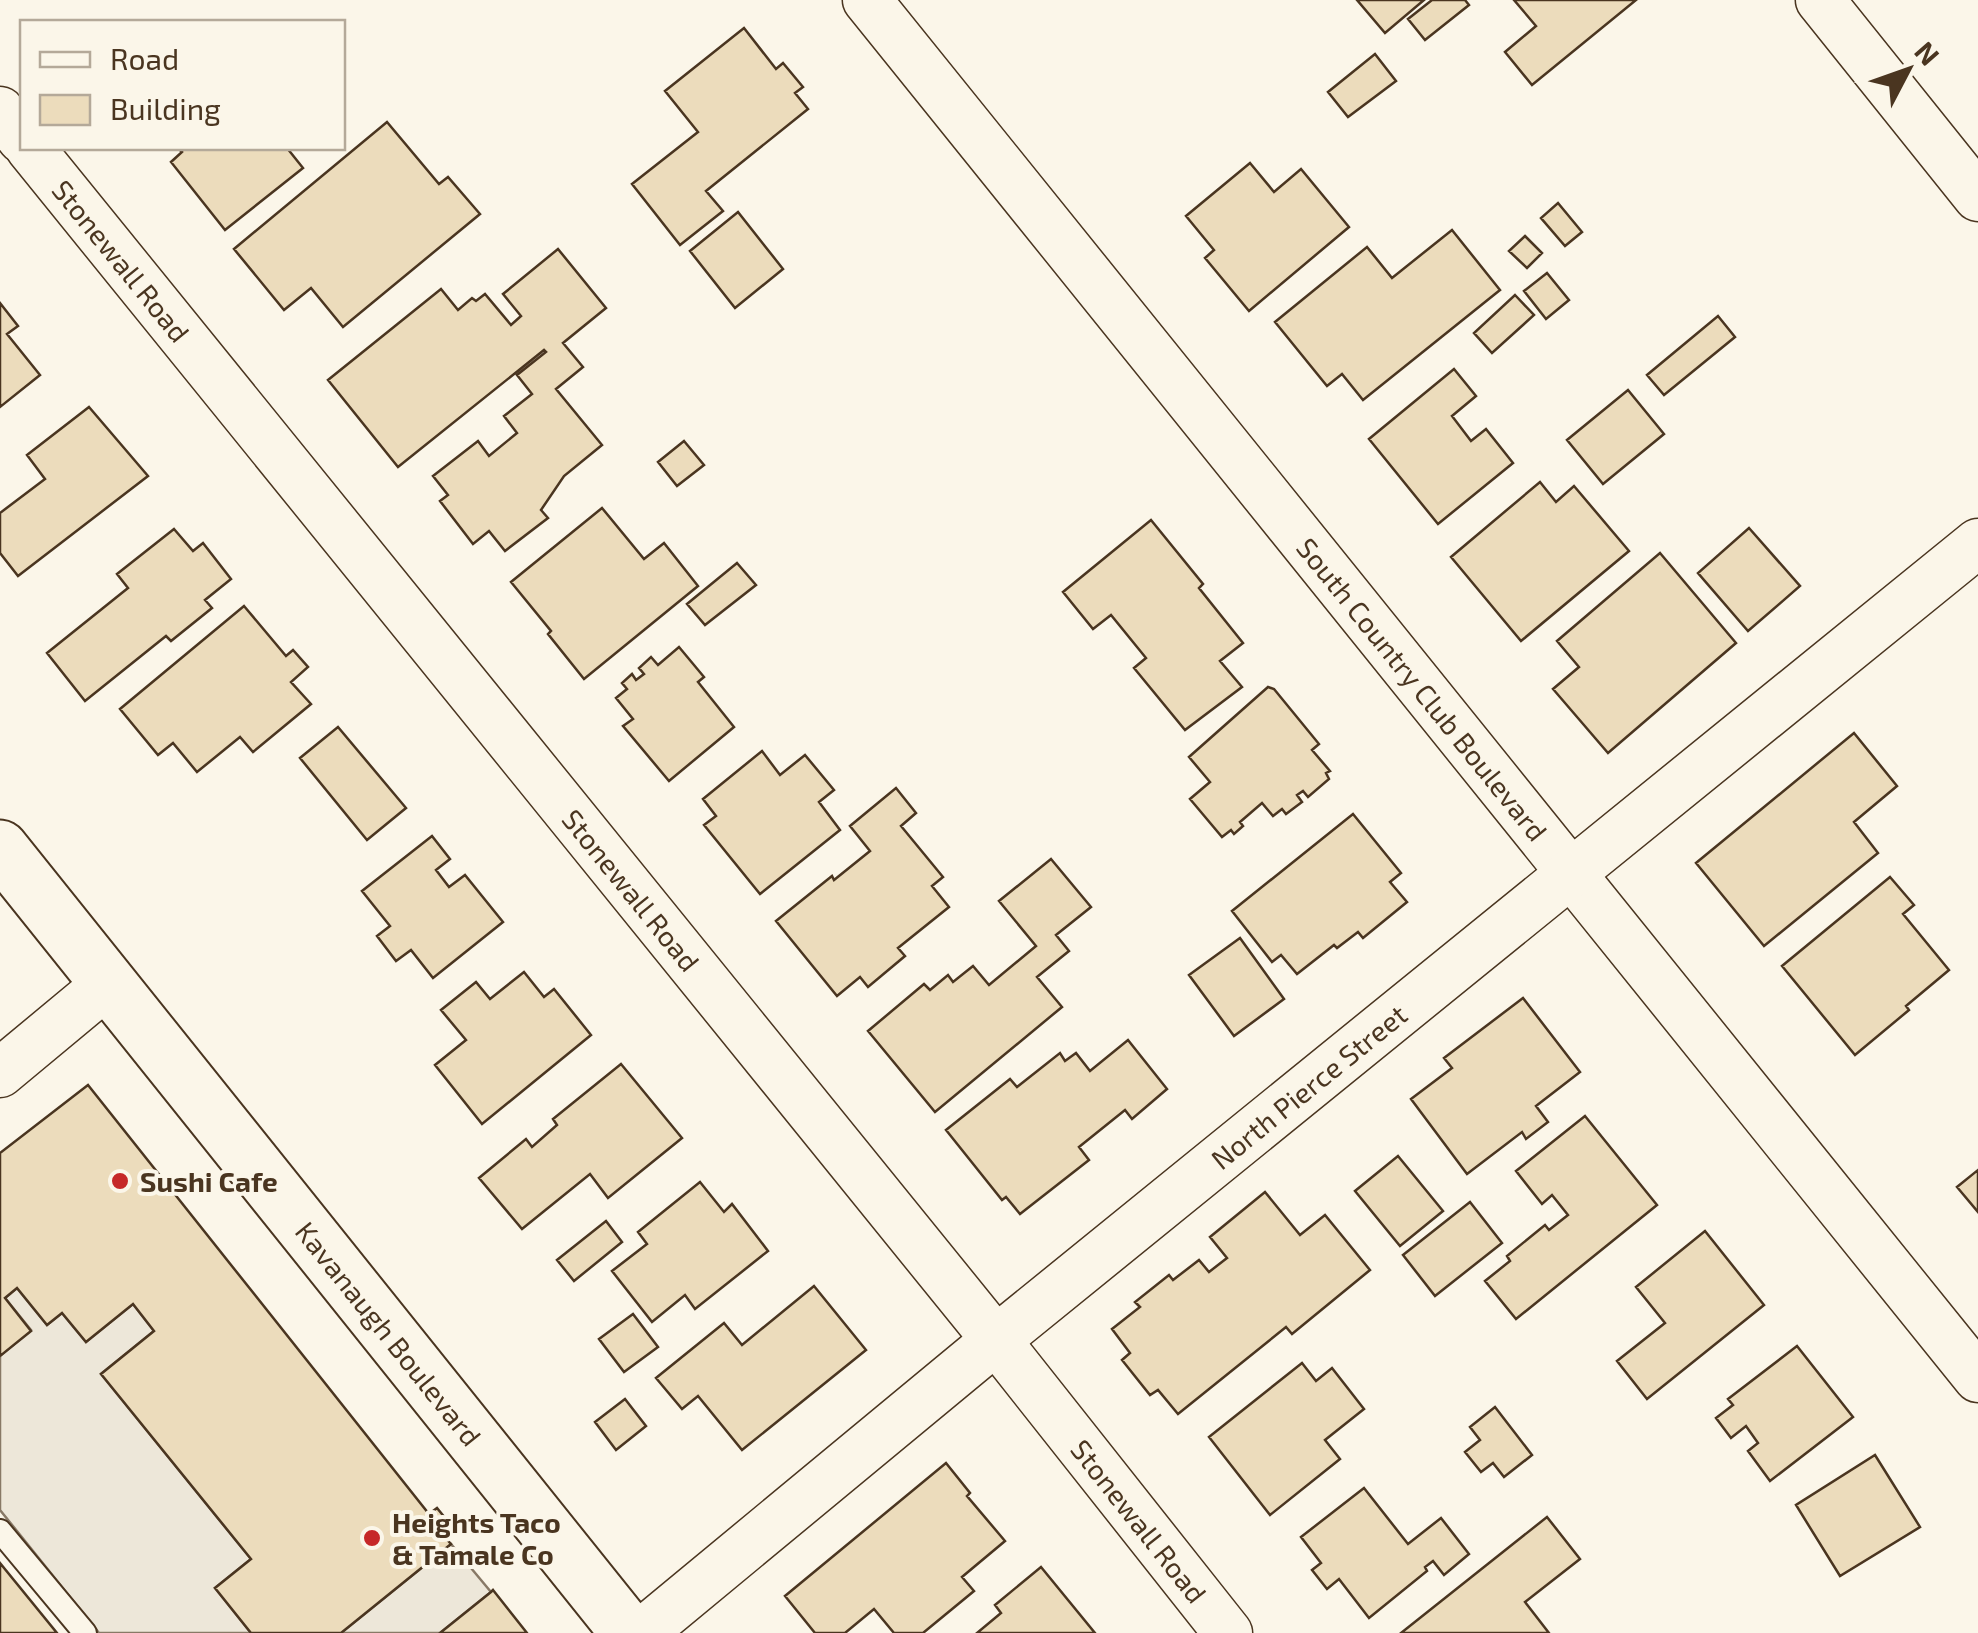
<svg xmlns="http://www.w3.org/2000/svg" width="1978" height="1633" viewBox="0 0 1978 1633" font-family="'Exo 2',sans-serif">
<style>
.parking{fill:#ede7d9;stroke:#887966;stroke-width:2.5}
.building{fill:#ecdcbc;stroke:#4a3520;stroke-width:2.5}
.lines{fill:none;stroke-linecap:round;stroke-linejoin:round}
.service-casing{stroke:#4a3520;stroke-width:26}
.minor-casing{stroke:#4a3520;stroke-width:51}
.tertiary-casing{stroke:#4a3520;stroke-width:59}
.service{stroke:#fbf6e9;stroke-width:22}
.minor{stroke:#fbf6e9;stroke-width:48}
.tertiary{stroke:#fbf6e9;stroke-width:55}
.poi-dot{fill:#c62828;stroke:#fbf6e9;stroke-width:4}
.labels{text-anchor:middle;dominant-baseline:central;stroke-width:8;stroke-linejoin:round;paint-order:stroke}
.street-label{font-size:28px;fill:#4a3520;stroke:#fbf6e9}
.poi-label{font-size:28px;font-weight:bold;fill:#4a3520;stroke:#fbf6e9;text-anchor:start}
</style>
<rect width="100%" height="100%" fill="#fbf6e9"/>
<!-- parking -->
<path class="parking" d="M17,1288L47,1325L62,1313L86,1342L133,1304L154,1331L101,1374L251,1559L215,1588L251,1633H99L0,1510V1356L31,1330L5,1298Z
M451,1544L491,1592L440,1633H341Z"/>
<!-- building -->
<path class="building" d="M1357,0H1424L1385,33Z
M1432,0H1465L1469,5L1425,40L1408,19Z
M1514,0H1636L1532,85L1505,52L1536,26Z
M744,28L776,69L783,63L803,87L795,93L808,109L706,191L723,211L680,245L632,184L698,132L665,91Z
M1375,54L1396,81L1348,117L1328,92Z
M387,122L439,184L448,177L480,214L343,327L311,288L284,310L234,249Z
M178,148H287L303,168L225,230L171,162L182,152Z
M1250,163L1274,192L1301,169L1349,227L1249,311L1205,258L1214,250L1186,216Z
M1558,203L1582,232L1565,246L1541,218Z
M738,212L783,269L735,308L690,251Z
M1452,230L1500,290L1363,400L1342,374L1327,386L1275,322L1367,247L1392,278Z
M1525,236L1542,253L1527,268L1509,251Z
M558,249L606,308L563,343L583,367L556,389L602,445L564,476L541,510L548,518L505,551L489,531L473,544L440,501L448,495L433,476L478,441L489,456L517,433L504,416L532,394L517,375L546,352L544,350L398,467L328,380L441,289L458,310L472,298L476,301L485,294L511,325L521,316L503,294Z
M1547,273L1569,300L1546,319L1524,291Z
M1515,295L1534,315L1492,353L1474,333Z
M0,303L18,326L7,334L40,375L0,407Z
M1718,316L1735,337L1664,395L1647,375Z
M1454,369L1476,396L1452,416L1471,441L1486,429L1513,463L1438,524L1369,439Z
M1628,390L1664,434L1603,484L1567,440Z
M89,407L148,476L18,576L0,553V513L45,479L27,455Z
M684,441L704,465L677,486L658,462Z
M1540,482L1556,502L1574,486L1629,551L1521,641L1451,557Z
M602,508L644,559L664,543L698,586L584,679L548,634L551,631L511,582Z
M1151,520L1203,584L1199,588L1243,643L1220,661L1242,687L1185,730L1134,668L1146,658L1111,615L1093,629L1063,592Z
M1749,528L1800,586L1748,631L1698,573Z
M174,529L193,551L203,543L231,579L205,600L212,608L171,641L166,636L85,701L47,653L128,588L117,574Z
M1660,553L1736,643L1608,753L1553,689L1579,667L1557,641Z
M737,563L756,585L705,625L687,604Z
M244,606L286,656L293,650L308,667L291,682L311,704L253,752L240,737L197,772L173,743L158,755L120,709Z
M679,647L704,677L698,682L734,727L669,781L623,726L633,719L616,698L627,689L622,683L632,674L636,680L644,674L639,668L651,657L658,665Z
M1268,687L1274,689L1319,744L1312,750L1330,771L1326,773L1329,779L1308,797L1303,791L1297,795L1302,802L1286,814L1282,809L1273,816L1262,803L1240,822L1243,826L1234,834L1231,830L1222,837L1190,799L1210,782L1189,757Z
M338,727L406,808L367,840L300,758Z
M1854,733L1897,786L1854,822L1878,853L1764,946L1696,863Z
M762,751L780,775L805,755L834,790L819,802L840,830L760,894L704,825L716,816L703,799Z
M896,788L916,813L901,826L943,877L932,886L949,907L898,948L905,956L868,987L860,977L837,996L776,921L832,876L834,880L870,851L850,826Z
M1353,814L1401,873L1390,882L1407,902L1363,938L1358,932L1337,948L1334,945L1297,974L1281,955L1272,962L1232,911Z
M432,836L450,859L436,870L449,887L465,875L503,922L433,978L411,950L396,961L377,936L390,926L362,891Z
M1051,859L1091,907L1056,935L1069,951L1037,977L1062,1007L935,1112L868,1031L924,984L930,990L948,975L953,982L973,966L989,985L1036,946L999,901Z
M1890,877L1914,905L1903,914L1949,970L1906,1006L1909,1010L1855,1055L1782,966Z
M1240,938L1284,999L1234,1036L1189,975Z
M524,972L544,997L554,989L591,1035L482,1124L435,1065L466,1040L441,1010L476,982L490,999Z
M1523,998L1580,1072L1536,1106L1548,1122L1526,1139L1522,1132L1467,1174L1411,1099L1452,1068L1444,1058Z
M1128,1040L1167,1089L1132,1119L1125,1110L1079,1147L1089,1160L1020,1214L1006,1197L1002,1200L946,1130L1010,1079L1017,1087L1060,1053L1065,1061L1076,1053L1090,1071Z
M621,1064L682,1138L608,1198L590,1174L522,1229L479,1178L526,1139L532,1147L557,1125L553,1119Z
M88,1085L429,1514L437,1508L450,1524L440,1532L451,1544L341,1633H251L215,1588L251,1559L101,1374L154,1331L133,1304L86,1342L62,1313L47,1325L17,1288L5,1298L31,1331L0,1356V1153Z
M1585,1116L1657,1205L1516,1319L1485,1281L1510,1261L1507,1256L1545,1225L1549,1230L1568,1215L1552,1195L1542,1204L1516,1171Z
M1398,1156L1443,1211L1400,1246L1355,1191Z
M1978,1170V1212L1957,1187Z
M700,1182L724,1212L732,1204L768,1251L695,1309L685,1295L652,1322L612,1271L647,1244L638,1232Z
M1265,1192L1300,1235L1325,1215L1370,1270L1292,1334L1286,1327L1178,1414L1158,1390L1150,1395L1122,1360L1130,1353L1112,1329L1140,1307L1135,1302L1169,1275L1173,1280L1199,1260L1209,1272L1227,1258L1210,1237Z
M1470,1202L1502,1243L1435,1296L1403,1255Z
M606,1221L622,1242L574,1281L557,1260Z
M1705,1231L1764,1305L1647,1399L1617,1361L1665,1323L1636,1287Z
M814,1286L866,1350L742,1450L698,1396L682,1409L656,1378L724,1323L742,1345Z
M633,1314L658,1347L624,1372L599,1339Z
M1797,1346L1853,1417L1770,1481L1748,1451L1758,1443L1746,1426L1731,1438L1716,1418L1733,1405L1728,1399Z
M1302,1363L1316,1381L1332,1368L1364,1409L1325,1440L1340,1459L1270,1515L1209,1437Z
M625,1399L646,1426L616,1450L595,1422Z
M1495,1407L1532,1455L1504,1477L1493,1463L1481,1472L1465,1452L1480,1440L1470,1427Z
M1875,1455L1920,1527L1840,1576L1796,1505Z
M946,1463L970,1493L967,1496L1005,1541L962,1577L974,1591L923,1633H894L874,1609L845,1633H815L785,1596Z
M1364,1488L1408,1544L1441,1518L1469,1554L1444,1575L1433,1561L1425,1567L1427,1571L1369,1618L1339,1579L1327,1589L1312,1570L1321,1563L1301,1537Z
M1547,1517L1580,1559L1525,1602L1549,1633H1401Z
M0,1563L57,1633H0Z
M1041,1567L1095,1633H977L1001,1613L995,1605Z
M493,1590L527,1633H440L491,1592Z"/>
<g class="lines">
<!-- service casing -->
<g class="service-casing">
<path id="service" d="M0,1531L85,1633"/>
</g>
<!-- minor casing -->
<g class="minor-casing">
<g id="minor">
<path id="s1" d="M867,0L1978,1378"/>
<path d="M1820,0L1978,197"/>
<path d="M0,111L22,139"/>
<path id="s2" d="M30,148L996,1340L1228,1633"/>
<path d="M0,1073L107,984"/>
<path id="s3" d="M642,1633L996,1340L1978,543"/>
</g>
</g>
<!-- tertiary casing -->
<g class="tertiary-casing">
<g id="tertiary">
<path id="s4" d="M0,848L629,1633"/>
</g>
</g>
<!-- service -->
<use href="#service" class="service"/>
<!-- minor -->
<use href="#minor" class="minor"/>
<!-- tertiary -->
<use href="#tertiary" class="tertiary"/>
</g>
<!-- markers -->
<g class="poi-dot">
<circle cx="120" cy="1181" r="10"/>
<circle cx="372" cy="1538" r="10"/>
</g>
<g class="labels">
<!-- street labels -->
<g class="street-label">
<text stroke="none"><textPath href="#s2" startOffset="145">Stonewall Road</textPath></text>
<text stroke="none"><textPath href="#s1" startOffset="885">South Country Club Boulevard</textPath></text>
<text stroke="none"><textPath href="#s2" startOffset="955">Stonewall Road</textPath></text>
<text stroke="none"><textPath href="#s3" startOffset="862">North Pierce Street</textPath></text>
<text stroke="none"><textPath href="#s4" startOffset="622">Kavanaugh Boulevard</textPath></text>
<text stroke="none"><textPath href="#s2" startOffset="1765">Stonewall Road</textPath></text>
</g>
<!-- poi labels -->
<g class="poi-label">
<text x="140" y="1181">Sushi Cafe</text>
<text x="392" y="1522">Heights Taco<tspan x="392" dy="32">&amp; Tamale Co</tspan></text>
</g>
</g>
<!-- legend -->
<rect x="20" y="20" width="325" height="130" fill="#fbf6e9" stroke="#b4a999" stroke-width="2.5"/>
<rect x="40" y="52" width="50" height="15" fill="#fbf6e9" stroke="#b4a999" stroke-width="2.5"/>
<text x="110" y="70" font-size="30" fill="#4a3520">Road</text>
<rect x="40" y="95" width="50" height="30" fill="#ecdcbc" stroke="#b4a999" stroke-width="2.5"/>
<text x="110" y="120" font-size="30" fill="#4a3520">Building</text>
<!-- north arrow -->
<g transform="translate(1908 70) rotate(49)" stroke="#fbf6e9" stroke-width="8" paint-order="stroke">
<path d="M0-8L18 38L0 25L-18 38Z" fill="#4a3520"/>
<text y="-15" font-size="28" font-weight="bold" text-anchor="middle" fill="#4a3520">N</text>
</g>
</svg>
